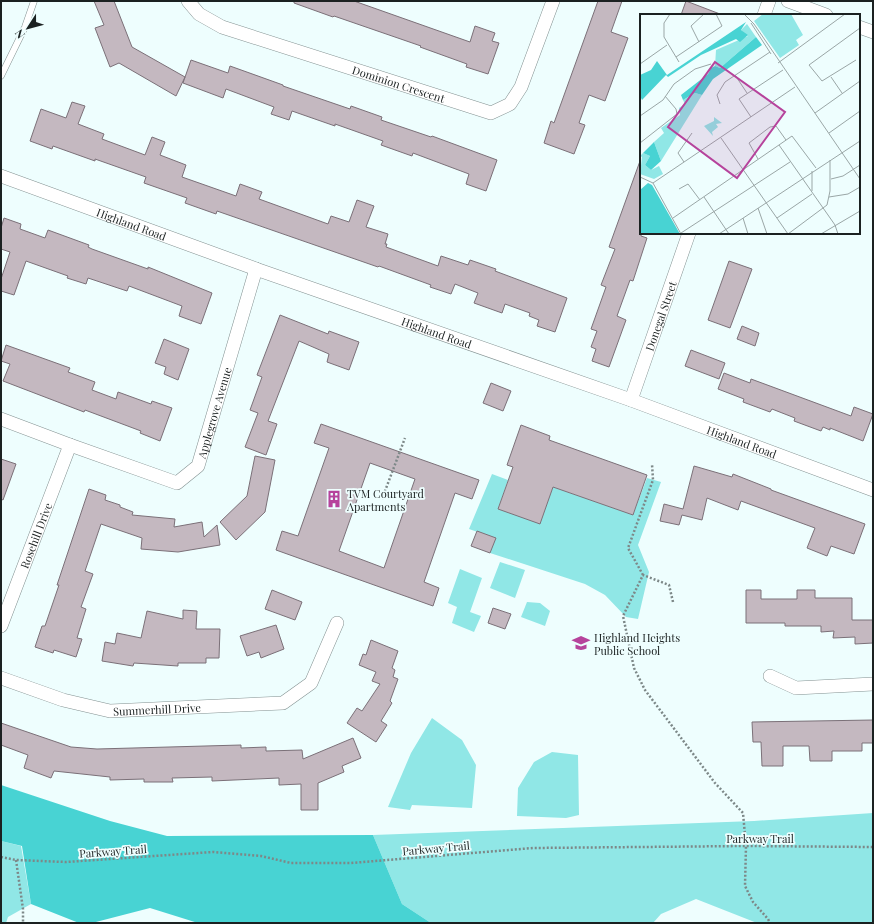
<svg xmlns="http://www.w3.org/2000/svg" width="874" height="924" viewBox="0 0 874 924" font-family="'Playfair Display',serif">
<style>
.green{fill:#90e7e6}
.forest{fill:#48d3d3}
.building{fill:#c4b8c0;stroke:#7b7078;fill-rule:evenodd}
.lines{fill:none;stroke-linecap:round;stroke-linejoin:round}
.lane-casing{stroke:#849292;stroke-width:7}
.street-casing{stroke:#849292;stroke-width:14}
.path{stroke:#7d8888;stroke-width:2.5;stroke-dasharray:2 2;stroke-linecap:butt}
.lane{stroke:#fff;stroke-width:6}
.street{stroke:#fff;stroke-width:13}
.labels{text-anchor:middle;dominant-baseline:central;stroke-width:3.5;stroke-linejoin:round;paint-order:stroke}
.street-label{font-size:11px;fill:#1b2121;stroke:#eefefe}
.poi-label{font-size:11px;fill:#1b2121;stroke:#eefefe;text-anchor:start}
.inset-road{fill:none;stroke:#9aa6a6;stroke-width:1}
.view{fill:#b6439c;fill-opacity:0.15;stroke:#b6439c;stroke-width:2}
.inset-edge{fill:none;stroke:#1b2121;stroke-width:2}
</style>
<rect width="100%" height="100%" fill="#eefefe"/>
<!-- green -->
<path class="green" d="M492,474L508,480L498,509L540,523L553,487L633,515L647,478L661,482L638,545L649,572L638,619L626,617L605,595L585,584L490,553L495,538L469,529Z
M500,562L525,570L515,598L490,588Z
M460,569L482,578L470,612L481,616L474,632L452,623L457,607L448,603Z
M527,602L540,603L550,611L545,626L521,617Z
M432,718L462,740L476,765L472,808L412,805L410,810L388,807L411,753Z
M552,752L578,755L579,815L566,818L517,816L518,788L534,762Z
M873,813V923H757L696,899L661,914L653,923H431L402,904L373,835L754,821Z
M1,841L21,846L31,904L8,917L6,923H1Z"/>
<!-- forest -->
<path class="forest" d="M1,785L110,821L167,836L373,835L402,904L431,923H198L150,908L92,923H79L31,904L22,846L1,841Z"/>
<!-- building -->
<path class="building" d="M94,1H114L132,47L185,77L176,96L119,63L110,67L95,28L104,25Z
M294,1H354L470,42L475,26L495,33L492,41L499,43L488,74L466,67L467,64L420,47L421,46L334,16L333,17L294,3Z
M598,1H622L611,32L628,38L605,101L589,95L579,123L585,125L574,154L544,143L551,121L554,123Z
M686,1L720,14V15H681Z
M191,60L228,73L230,66L283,85V86L350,109L351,106L382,117L381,120L431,137L432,136L497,160L486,191L466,184L469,174L413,153L412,156L381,145L383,141L335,124V126L292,111L289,120L271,114L274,107L226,89L223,98L183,83Z
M72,102L85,106L78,124L104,134L102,139L145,155L152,137L165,142L160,155L186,165L182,177L236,196L240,184L262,192L259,199L328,224L331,216L349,222L357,200L374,206L366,227L388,234L385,244H387L386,247L438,266L441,256L468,265L470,260L496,269L495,271L567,298L555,332L537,326L539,320L529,316L530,313L505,304L502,313L474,303L478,293L455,284L451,294L430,287L431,285L379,266L378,267L217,211L216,214L185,203L187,198L144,183L146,177L95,159V161L53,146L52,149L30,141L41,109L66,118Z
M640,161L641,162V236L647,238L633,281L630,280L617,316L626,320L609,367L592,361L596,349L591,347L597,331L591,329L606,287L601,285L615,249L609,247Z
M4,218L21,224L20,229L45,238L48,230L89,245L88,247L92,249L148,269V267L212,293L201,324L179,316L182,306L129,286L127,291L88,278L86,284L67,278L68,276L26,261L14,295L1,291V279L10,252L1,249V228Z
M729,261L752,269L730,328L708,320Z
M280,315L328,334L329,331L359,342L349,370L327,362L329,354L299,341L268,421L277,424L266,455L245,447L258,413L250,410L262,377L257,375Z
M742,326L759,333L755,346L737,339Z
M164,339L189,349L178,380L164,374L166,367L155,363Z
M6,345L70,368L68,372L95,382L92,390L116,399L118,392L151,404L152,401L172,408L160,441L140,433L141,431L85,410L84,412L3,381L10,364L1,361Z
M691,350L725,363L719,379L685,366Z
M724,373L750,383L751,379L851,416L854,407L873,414L863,441L830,428V430L823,427L821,431L794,421L795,418L772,409L770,412L743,402L744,399L718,389Z
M491,383L511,391L503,411L483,403Z
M321,424L479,480L472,499L455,493L424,582L439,588L433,606L276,550L282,531L298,536L329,448L314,443ZM370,463L415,479L384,568L339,551Z
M521,425L550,436L549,440L647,475L633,515L553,487L540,524L498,509L513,467L507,465Z
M255,456L275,460L265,512L236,540L220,522L247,496Z
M1,459L16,464L3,500L1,499Z
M694,466L732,477L733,474L771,489V490L865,524L854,554L831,546L827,556L807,548L815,528L741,501L738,510L707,498L702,520L682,515L679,525L660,521L664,504L683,509Z
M89,489L106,495L105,500L120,505V507L133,512L132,515L175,519L174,527L202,522L204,537L217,525L220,545L178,552L141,549L142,538L101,524L85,571L93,574L81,607L86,609L77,638L82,639L76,657L54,650L53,653L35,647L42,626H45L59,585H57Z
M477,531L496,538L490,553L471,546Z
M272,590L302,602L295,620L265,609Z
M746,590H761V599H797V590H815V598H852V620H873V643L855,644V637L833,638L834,631L821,632V626H785V623H746Z
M493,608L511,614L505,629L488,623Z
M183,610L197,611L196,629H220L219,658H206V663H178V666L134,663L133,666L102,661L105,642L115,644L117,633L141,638L147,611L183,619Z
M276,625L284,649L261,658L259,652L247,656L240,636Z
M371,640L398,651L392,668L395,670L393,677L398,679L390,701L392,703L381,721L387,725L376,742L347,723L357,708L362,711L380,684L372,681L376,672L359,665L363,654L366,655Z
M873,720V743H862V751H832V761H810L809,746H783V766H762L761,742H753L752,722Z
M1,723L71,747L97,749L241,745V748L266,747V751L302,750L303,759L353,738L361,758L342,766L344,772L318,783V810H301V784L279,785V778L212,781V777L172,778L173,782H144V779L110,780V777L54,771L51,778L24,768L28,755L1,745Z"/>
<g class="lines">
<!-- lane casing -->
<g class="lane-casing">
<path id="lane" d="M1,76L25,27L34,1"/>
</g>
<!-- street casing -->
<g class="street-casing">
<g id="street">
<path id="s1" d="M188,1L199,14L222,27L491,113L510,104L521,87L553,1"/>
<path d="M788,1L826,15"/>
<path d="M764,15L769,1"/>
<path d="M859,27L873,32"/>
<path id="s2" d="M1,176L256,269L631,400L873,490"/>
<path id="s3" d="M631,400L689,233"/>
<path id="s4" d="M1,419L70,445L177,483L198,466L256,269"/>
<path id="s5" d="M1,626L70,445"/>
<path d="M770,676L796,688L873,684"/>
<path id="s6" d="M1,678L63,700L110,711L283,703L311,683L337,623"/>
</g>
</g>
<!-- path -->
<path class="path" d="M382,499L405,438
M643,575L628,548L653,480L652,464
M673,602L669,585L643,575L623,616L634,668L645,690L715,783L743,813L746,846L745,886L753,902L768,919L770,923
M1,857L16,860L66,862L213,852L261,856L291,863H351L533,848L746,846L873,847
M16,860L23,909V923"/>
<!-- lane -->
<use href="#lane" class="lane"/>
<!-- street -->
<use href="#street" class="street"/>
</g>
<!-- icons -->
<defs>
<g id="building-bare" transform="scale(1.38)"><path d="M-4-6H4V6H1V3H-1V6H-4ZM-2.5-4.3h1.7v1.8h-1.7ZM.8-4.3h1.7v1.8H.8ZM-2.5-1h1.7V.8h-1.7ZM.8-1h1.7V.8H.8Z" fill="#b6439c" stroke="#eefefe" stroke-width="2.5" paint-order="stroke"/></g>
<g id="school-bare" transform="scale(1.38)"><path d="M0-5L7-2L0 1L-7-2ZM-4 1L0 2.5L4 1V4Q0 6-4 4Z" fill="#b6439c" stroke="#eefefe" stroke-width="2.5" paint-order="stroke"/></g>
</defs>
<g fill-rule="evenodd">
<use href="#building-bare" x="334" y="499"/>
<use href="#school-bare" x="581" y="643"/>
</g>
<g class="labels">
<!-- street labels -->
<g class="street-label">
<text stroke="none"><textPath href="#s1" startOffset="229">Dominion Crescent</textPath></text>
<text stroke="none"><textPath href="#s2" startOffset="139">Highland Road</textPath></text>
<text stroke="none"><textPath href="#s3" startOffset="89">Donegal Street</textPath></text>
<text stroke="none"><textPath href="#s2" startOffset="463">Highland Road</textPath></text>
<text stroke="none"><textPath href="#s4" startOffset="270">Applegrove Avenue</textPath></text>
<text stroke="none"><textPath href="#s2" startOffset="787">Highland Road</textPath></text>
<text stroke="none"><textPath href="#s5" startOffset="97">Rosehill Drive</textPath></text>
<text stroke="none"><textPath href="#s6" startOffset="161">Summerhill Drive</textPath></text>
<text x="760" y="838">Parkway Trail</text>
<text transform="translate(436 848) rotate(-5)">Parkway Trail</text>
<text transform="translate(113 851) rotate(-4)">Parkway Trail</text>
</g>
<!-- poi labels -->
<g class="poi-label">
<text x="347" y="493">TVM Courtyard<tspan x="347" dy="13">Apartments</tspan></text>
<text x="594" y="637">Highland Heights<tspan x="594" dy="13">Public School</tspan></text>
</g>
</g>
<!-- overview -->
<g transform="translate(640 14)">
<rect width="220" height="220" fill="#eefefe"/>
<path d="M123,0H151L163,21L156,26L159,31L140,44L114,7ZM107,10L116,23L80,54L75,52L76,36L108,22L101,16ZM55,79L62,81L21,147L14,128L24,119L21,114L40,101L39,94L45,90L43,86ZM74,103L82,109L76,110L78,113L72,118L73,122L64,112L74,107ZM3,139L10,142L5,151L11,156L19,152L23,160L14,165L0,160L2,143L0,142Z" fill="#90e7e6"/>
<path d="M106,8L101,16L108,21L100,28L96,25L61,41L28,63L26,61L2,86L0,82V61L11,56L17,47L27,61ZM116,23L122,31L73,65L62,81L55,79L43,86L41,81L68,60L71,54L75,52L80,54ZM14,128L21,147L11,156L5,151L10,142L3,139ZM8,169L12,171L40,220H0V176Z" fill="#48d3d3"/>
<path class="inset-road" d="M30,0L24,9V23L39,48M104,0L114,10L220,165M111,9L131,40M59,28L51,12L64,0M36,43L82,12L76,0M216,46L182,67L169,51L220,14M138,49L205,0M0,50L27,31M95,61L107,79M191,63L202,79M80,90L77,81L85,68L130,38M175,99L220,67M0,102L23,86L34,70L55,55L71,50M111,103L99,85L143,56M189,119L220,97M81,124L148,220M0,129L37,100L36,95L25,82M139,131L195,211L198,220M118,145L109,129L130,113L136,112L146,126M44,148L38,139L52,119M0,163L13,169L41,220M191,165L203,162L220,151M13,169L155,73M39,175L48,170L60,186M172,177V157M64,183L89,220M189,183L208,180L220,173M118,194L127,220M33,204L152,122L176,154M103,204L108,220M137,204L172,180M41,219L150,148M79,220L220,127M148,220L187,191L190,177V146M181,220L220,197"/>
<path class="view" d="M75,48L145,98L97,164L28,113Z"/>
<rect width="220" height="220" class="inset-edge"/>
</g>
<!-- border -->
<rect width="874" height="924" fill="none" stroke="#1b2121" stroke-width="4"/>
<!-- north arrow -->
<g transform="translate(28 28) rotate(234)" stroke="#eefefe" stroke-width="3" paint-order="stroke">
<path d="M0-3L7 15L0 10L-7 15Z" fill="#1b2121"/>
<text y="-6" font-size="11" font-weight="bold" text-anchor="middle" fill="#1b2121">N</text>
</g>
</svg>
